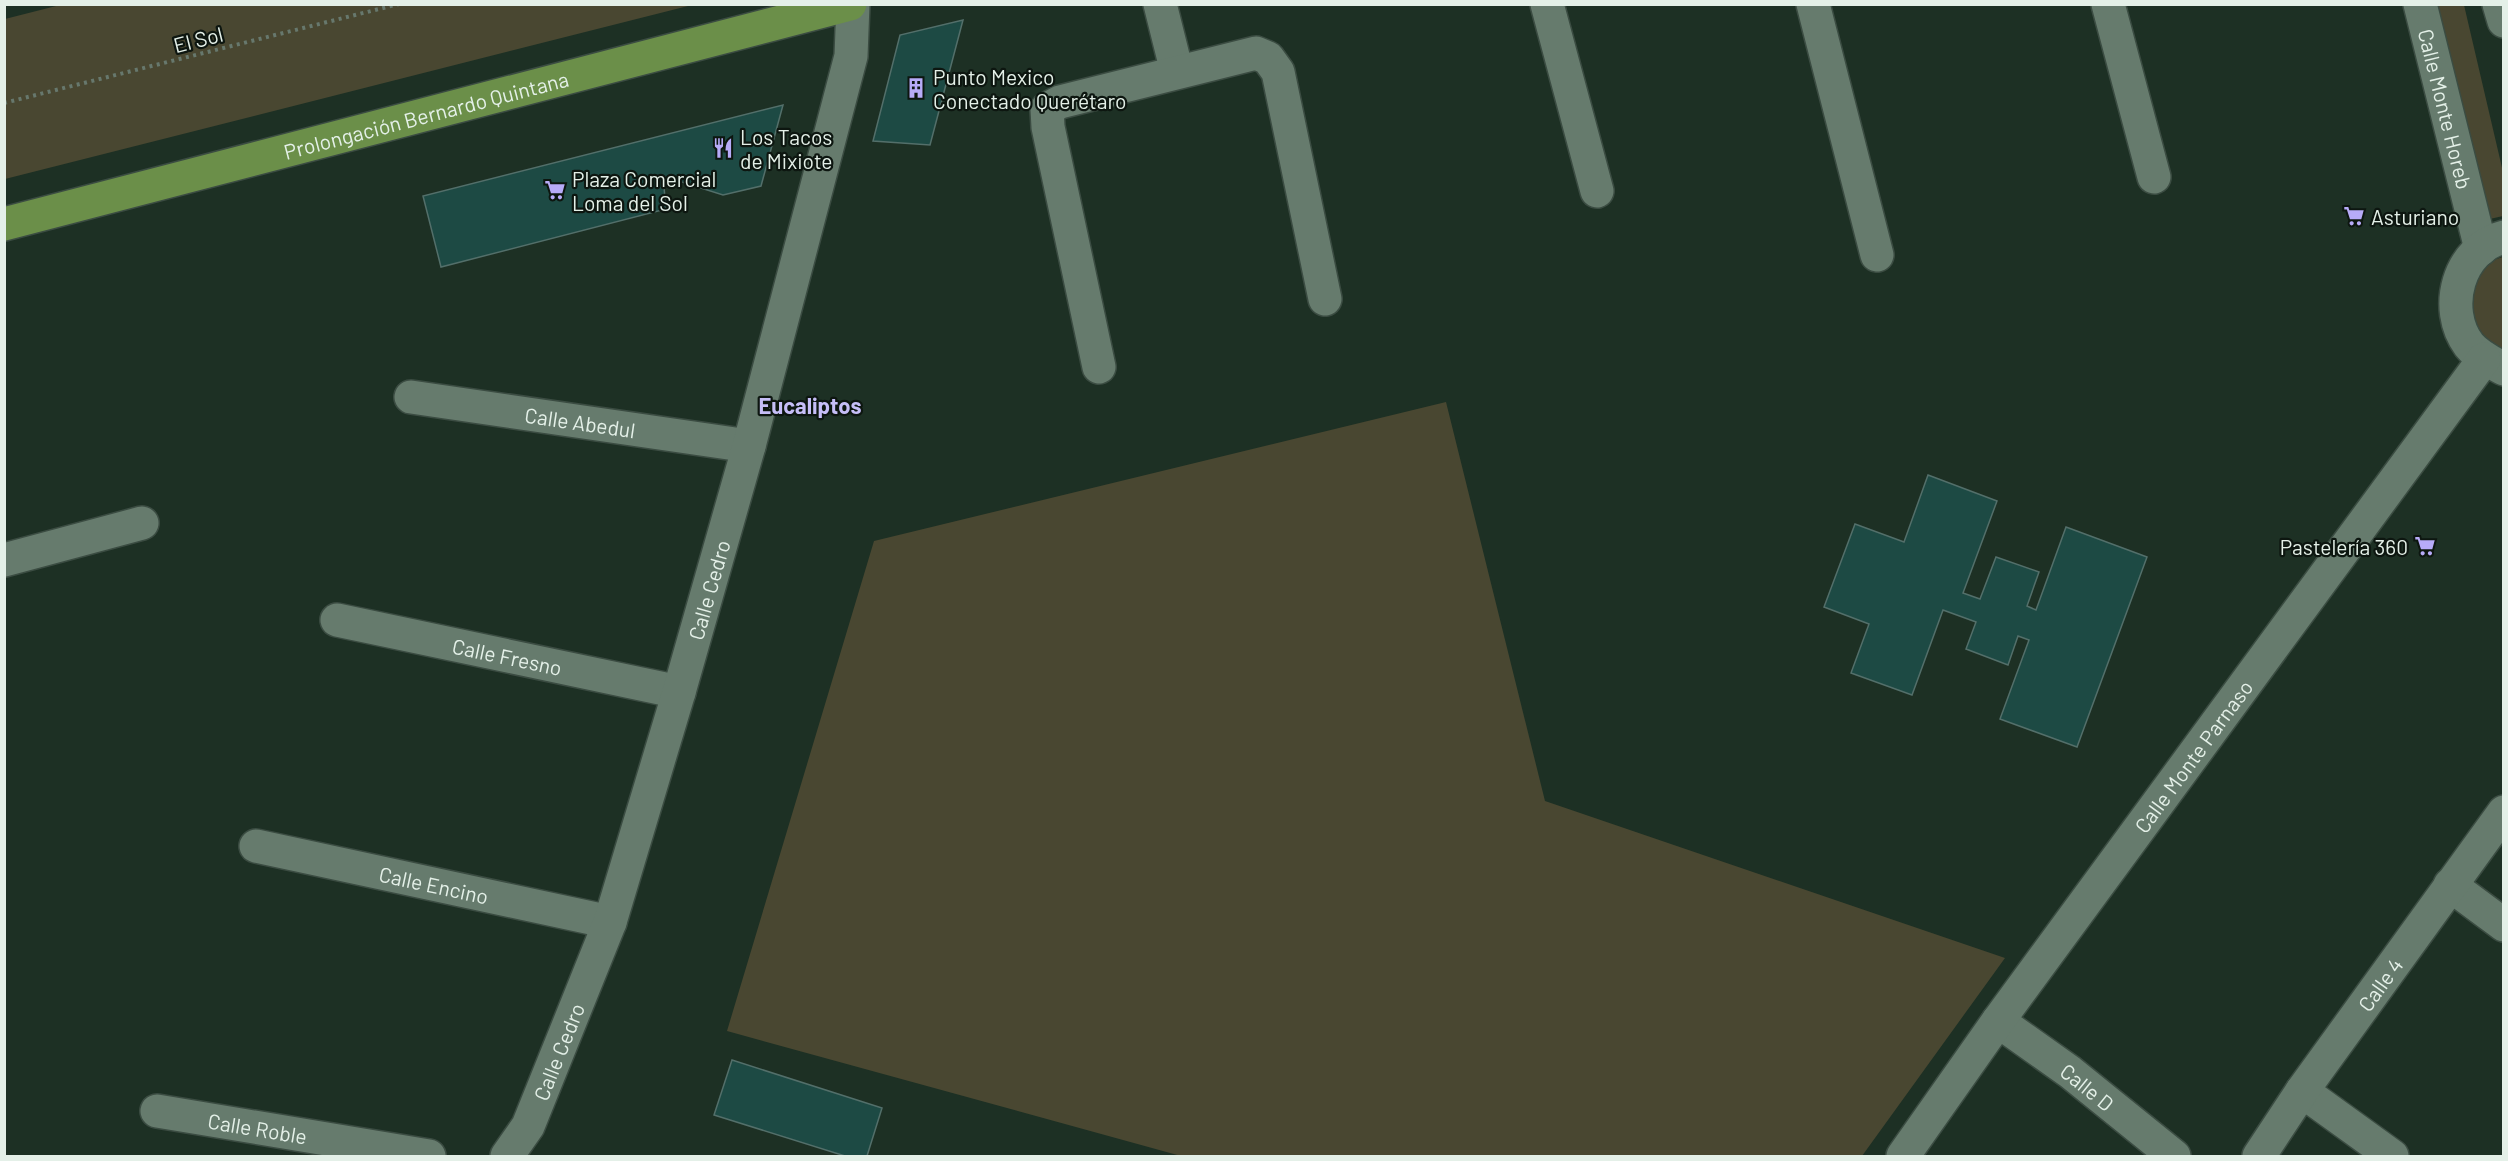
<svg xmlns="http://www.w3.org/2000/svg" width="2508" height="1161" viewBox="0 0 2508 1161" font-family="Barlow,sans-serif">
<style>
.green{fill:#494731}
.building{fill:#1d4a44;stroke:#536f6a;stroke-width:1.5}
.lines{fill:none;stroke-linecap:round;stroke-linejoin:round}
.minor-casing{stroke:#3b4c42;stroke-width:36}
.major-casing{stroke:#3b4c42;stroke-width:36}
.path{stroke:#67786d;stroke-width:4;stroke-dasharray:3 4.5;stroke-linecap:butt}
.minor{stroke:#667b6d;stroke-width:33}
.major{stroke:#6b8f49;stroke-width:33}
.labels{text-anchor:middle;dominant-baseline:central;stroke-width:4.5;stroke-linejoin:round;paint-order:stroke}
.street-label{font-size:21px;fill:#e4f0e8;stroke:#0d1610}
.poi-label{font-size:21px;fill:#e4f0e8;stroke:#0d1610;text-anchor:start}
.neighbourhood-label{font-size:22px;font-weight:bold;fill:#c6bef7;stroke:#0d1610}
</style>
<rect width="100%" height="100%" fill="#1d3024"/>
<!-- green -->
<path class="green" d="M60,5V4L692,5L5,179V19Z
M2429,5H2464L2503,172V216L2481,221Z
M2503,257V352L2480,340C2471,313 2455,294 2480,271C2488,264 2493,259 2503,257Z
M1446,402L1545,801L2005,958L1862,1156H1181L727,1031L874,541Z"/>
<!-- building -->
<path class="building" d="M963,20L930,145L873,141L900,35Z
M783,105L761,186L723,195L663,176L666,209L441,267L423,196Z
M1928,475L1997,501L1963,593L1980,599L1996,557L2039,572L2027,606L2036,610L2066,527L2147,557L2077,747L2000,719L2029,640L2018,636L2008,665L1966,649L1976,622L1943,610L1912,695L1851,673L1869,624L1824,607L1855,524L1904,542Z
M732,1060L882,1108L867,1156H845L714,1115Z"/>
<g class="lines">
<!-- minor casing -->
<g class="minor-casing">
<g id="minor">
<path d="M1160,4L1177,72"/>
<path d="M1547,4L1597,191"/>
<path d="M1813,4L1877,255"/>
<path d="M2108,4L2154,177"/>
<path id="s1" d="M2420,4L2481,249"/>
<path d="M2499,4L2504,21"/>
<path d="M2504,237C2458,248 2442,309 2469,345C2478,356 2491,362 2504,369"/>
<path d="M1099,367L1048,127L1047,109L1060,102L1256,53L1268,58L1278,72L1325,299"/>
<path id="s2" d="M411,397L749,446"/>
<path d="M4,560L142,523"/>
<path id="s3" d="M337,620L679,692"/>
<path id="s4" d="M256,846L610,922"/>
<path d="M2450,885L2504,925"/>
<path id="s5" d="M1998,1021L2070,1072L2174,1156"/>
<path d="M2302,1091L2392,1156"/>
<path id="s6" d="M157,1111L429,1156"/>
<path id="s7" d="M507,1156L528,1126L610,922L679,692L749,446L851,56L853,4"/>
<path id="s8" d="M1903,1156L1998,1021L2484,359"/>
<path id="s9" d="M2259,1156L2302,1091L2504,812"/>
</g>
</g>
<!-- major casing -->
<g class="major-casing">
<g id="major">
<path id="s10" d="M4,224L850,4"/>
</g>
</g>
<!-- path -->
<path class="path" d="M4,103L399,4"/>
<!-- minor -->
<use href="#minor" class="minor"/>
<!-- major -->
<use href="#major" class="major"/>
</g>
<!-- icons -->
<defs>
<g id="building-bare" transform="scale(1.62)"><path d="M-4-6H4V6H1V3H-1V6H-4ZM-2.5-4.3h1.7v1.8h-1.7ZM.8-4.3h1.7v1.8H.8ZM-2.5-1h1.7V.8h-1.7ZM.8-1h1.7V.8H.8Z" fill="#b7abf8" stroke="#0d1610" stroke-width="2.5" paint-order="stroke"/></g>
<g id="restaurant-bare" transform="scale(1.62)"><path d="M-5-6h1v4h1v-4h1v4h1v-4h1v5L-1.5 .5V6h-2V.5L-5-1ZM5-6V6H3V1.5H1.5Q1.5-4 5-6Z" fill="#b7abf8" stroke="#0d1610" stroke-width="2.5" paint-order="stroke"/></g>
<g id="supermarket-bare" transform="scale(1.62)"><path d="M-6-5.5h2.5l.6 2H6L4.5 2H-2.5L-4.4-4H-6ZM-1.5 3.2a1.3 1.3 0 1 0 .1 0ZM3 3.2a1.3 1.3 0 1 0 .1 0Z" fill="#b7abf8" stroke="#0d1610" stroke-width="2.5" paint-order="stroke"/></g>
</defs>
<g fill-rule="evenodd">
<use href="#building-bare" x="916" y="88"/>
<use href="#restaurant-bare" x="723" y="148"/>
<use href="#supermarket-bare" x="555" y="190"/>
<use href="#supermarket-bare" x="2354" y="216"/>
<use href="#supermarket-bare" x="2425" y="546"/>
</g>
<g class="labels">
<!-- street labels -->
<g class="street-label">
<text transform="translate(198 39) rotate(-14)">El Sol</text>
<text stroke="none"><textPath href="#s1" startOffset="108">Calle Monte Horeb</textPath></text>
<text stroke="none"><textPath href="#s10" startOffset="436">Prolongación Bernardo Quintana</textPath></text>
<text stroke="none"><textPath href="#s2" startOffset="171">Calle Abedul</textPath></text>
<text stroke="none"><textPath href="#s7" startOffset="603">Calle Cedro</textPath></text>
<text stroke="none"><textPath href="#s3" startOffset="174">Calle Fresno</textPath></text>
<text stroke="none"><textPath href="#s8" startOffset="494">Calle Monte Parnaso</textPath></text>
<text stroke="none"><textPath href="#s4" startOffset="182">Calle Encino</textPath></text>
<text stroke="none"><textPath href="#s9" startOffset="210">Calle 4</textPath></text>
<text stroke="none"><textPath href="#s7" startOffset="117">Calle Cedro</textPath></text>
<text stroke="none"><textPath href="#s5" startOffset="111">Calle D</textPath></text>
<text stroke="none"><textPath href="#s6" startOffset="102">Calle Roble</textPath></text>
</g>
<!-- poi labels -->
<g class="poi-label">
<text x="933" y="76">Punto Mexico<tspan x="933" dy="24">Conectado Querétaro</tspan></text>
<text x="740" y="136">Los Tacos<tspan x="740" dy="24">de Mixiote</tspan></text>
<text x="572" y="178">Plaza Comercial<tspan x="572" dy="24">Loma del Sol</tspan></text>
<text x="2371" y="216">Asturiano</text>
<text x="2408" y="546" text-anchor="end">Pastelería 360</text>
</g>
<!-- neighbourhood labels -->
<g class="neighbourhood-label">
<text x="810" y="405">Eucaliptos</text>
</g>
</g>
<!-- border -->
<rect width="2508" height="1161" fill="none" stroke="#e4f0e8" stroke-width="12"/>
</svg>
